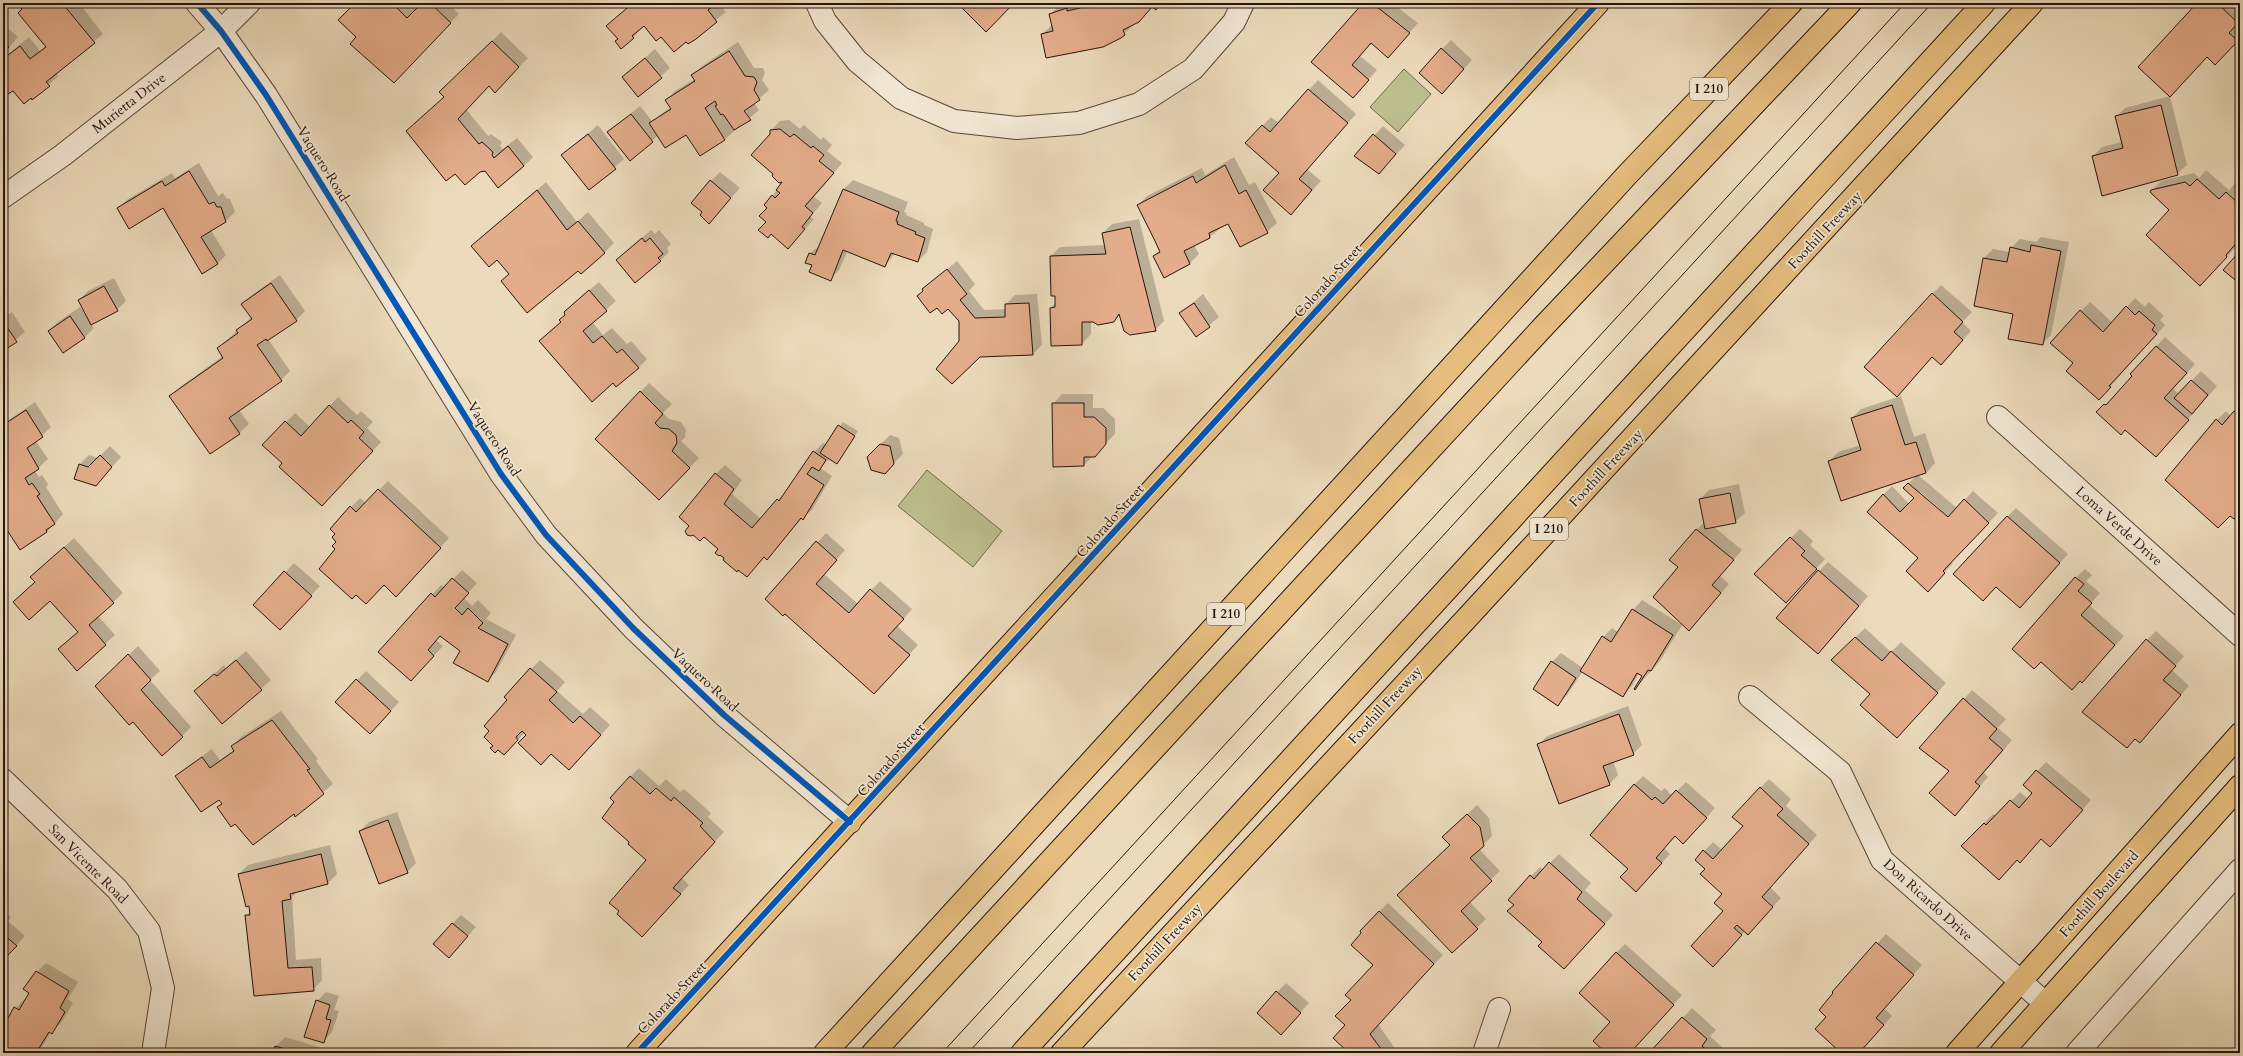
<svg xmlns="http://www.w3.org/2000/svg" width="2243" height="1056" viewBox="0 0 2243 1056" font-family="Cardo,serif">
<style>
.green{fill:#bcbe8d;stroke:#71694c}
.shadow{fill:#0003;fill-rule:evenodd}
.building{fill:#e3ac8a;stroke:#26140c}
.lines{fill:none;stroke-linecap:round;stroke-linejoin:round}
.minor-casing{stroke:#574638;stroke-width:24}
.primary-casing{stroke:#26140c;stroke-width:24}
.motorway-casing{stroke:#26140c;stroke-width:24}
.minor{stroke:#f2e7d3;stroke-width:22}
.primary{stroke:#e6bd7e;stroke-width:22}
.motorway{stroke:#e6bd7e;stroke-width:22}
.tram{stroke:#26140c;stroke-width:1}
.cycleway-casing{stroke:#f2e7d3;stroke-width:8}
.cycleway{stroke:#0057b8;stroke-width:6}
.labels{text-anchor:middle;dominant-baseline:central;stroke-width:3.5;stroke-linejoin:round;paint-order:stroke}
.shield{fill:#f2e7d3;stroke:#635348;stroke-width:1}
.shield-label{font-size:13px;font-weight:bold;fill:#26140c}
.street-label{font-size:14px;fill:#26140c;stroke:#f2e7d3}
</style>
<rect width="100%" height="100%" fill="#ebdabb"/>
<filter id="stains"><feTurbulence type="fractalNoise" baseFrequency=".005" numOctaves="4"/><feColorMatrix values="0 0 0 0 .2 0 0 0 0 .09 0 0 0 0 .02 0 0 0 .5 -.17"/></filter>
<radialGradient id="worn" r=".72"><stop offset=".6" stop-color="#630" stop-opacity="0"/><stop offset="1" stop-color="#630" stop-opacity=".3"/></radialGradient>
<!-- green -->
<path class="green" d="M1404,69L1431,94L1398,132L1370,107Z
M927,470L1002,531L973,567L898,506Z"/>
<!-- shadow -->
<path class="shadow" d="M26,3H79L103,34L56,73L58,76L33,99L3,85L8,78L3,72V59L6,56L29,37L40,51L46,46L22,7Z
M356,3H410L417,10L423,3H448L459,14L403,72L357,37Z
M633,3H718L726,12L688,43L686,40L661,36L644,25L633,38L619,39L608,26Z
M1061,3H1161L1153,6L1124,34H1042L1052,25L1050,15ZM1121,25L1125,33H1123Z
M1364,3H1392L1418,23L1388,57L1372,43L1360,56L1377,70L1353,97L1313,62Z
M2199,3H2235L2240,7V21L2237,23L2240,26V38L2224,55L2207,56Z
M3,24L18,37L3,54Z
M501,32L528,58L504,82L489,85L466,109L488,136L491,134L502,142L500,146L503,149L517,138L533,157L524,166L485,170L445,96L440,92Z
M1451,40L1472,60L1451,83L1442,49Z
M738,42L754,68H763L765,73L762,80L769,90L754,103L759,110L725,139L700,154L687,133L658,135L652,141L609,132L640,106L652,121L671,107L666,100L675,91L695,79L693,75L702,66Z
M655,49L670,68L639,96L623,77Z
M1318,80L1356,114L1307,169L1321,181L1291,213L1280,173L1262,126L1271,117L1279,123Z
M2170,96L2187,165L2177,174L2093,156L2102,147L2122,142L2116,117L2125,108Z
M789,120L800,129L804,125L821,140L823,137L832,145L827,151L842,163L814,197L822,203L810,217L814,219L788,248L767,222L768,208L765,205L784,181L775,174L771,130L780,121Z
M598,125L624,159L589,189L562,155Z
M1383,126L1405,145L1379,173L1356,156Z
M1234,157L1249,185L1255,182L1277,223L1267,232L1228,222L1210,237L1194,245L1199,254L1190,263L1164,276L1154,256L1160,250L1138,205L1147,196L1202,168L1205,175Z
M199,163L218,196L223,193L226,198L230,199L235,212L226,221L211,230L226,255L217,264L164,207L118,208L128,199L172,173L175,178Z
M2206,170L2229,190L2235,183L2240,188V239L2234,245L2236,247L2209,276L2170,209L2152,190L2161,181L2194,173L2199,178Z
M720,172L740,188L709,222L711,181Z
M853,180L908,202L904,212L907,213L906,215L924,223V225L933,229L927,252L918,261L895,253L885,266L848,250L839,270L830,279L813,264L807,262L810,253L821,245L844,189Z
M546,182L577,222L588,212L614,243L605,252L578,270L510,273L497,258L472,246Z
M1139,219L1164,321L1155,330L1120,314L1113,321H1091V334L1082,344L1051,308L1056,302L1051,256L1060,247L1105,245L1103,233L1112,224Z
M651,230L655,234L659,230L671,244L667,248L669,252L660,261L617,260Z
M2041,237L2069,242L2051,335L2042,344L2014,313L1975,306L1984,258L1993,249L2010,252L2011,248L2020,239L2036,242Z
M957,261L975,284L969,291L984,310L1006,309V304L1015,295L1037,294L1042,345L1033,354L960,341V321L949,307L924,289Z
M280,275L305,311L296,320L268,339L290,371L281,380L239,410L249,424L239,433L210,453L171,396L180,387L223,356L218,348L252,317L242,304L252,295Z
M114,278L126,301L117,310L91,324L94,328L85,337L63,352L49,331L58,322L80,307L88,317L79,300L88,291Z
M599,282L616,301L592,322L603,335L612,328L627,344L631,341L647,359L638,368L613,382L540,341L562,321L574,303Z
M1941,285L1972,312L1962,322L1971,331L1950,355L1933,356L1906,387L1932,294Z
M1203,294L1219,317L1196,336L1181,313Z
M2135,298L2145,307L2149,302L2164,316L2160,320L2165,325L2108,389L2075,363L2081,311L2090,302L2113,323Z
M12,312L25,332L3,350V317Z
M2165,337L2195,364L2173,389L2179,394L2201,371L2217,386L2164,447L2125,429L2097,412L2115,396L2133,376L2131,374Z
M649,383L672,404L663,413L669,419L681,422L686,430L685,437L681,441L699,458L659,499L640,392Z
M1062,394H1093V408H1103L1115,419V434L1084,465L1053,404Z
M1901,396L1914,437L1925,433L1935,463L1926,473L1918,475L1957,508L1973,491L1998,513L1951,562L1953,563L1937,581L1920,557L1883,495L1892,486L1909,504L1915,498L1904,488L1917,475L1829,461L1838,452L1861,445L1852,418L1861,409ZM1919,491L1952,520L1951,521L1917,493Z
M338,397L357,415L361,411L373,422L367,428L381,442L331,496L284,463L286,422L295,413L310,427Z
M35,402L51,427L36,441L48,459L35,471L39,477L42,475L48,484L46,487L63,514L47,532L3,522V424Z
M2240,407V511L2230,515L2217,420L2226,411L2231,416Z
M843,422L858,431L837,462L830,458L820,468L832,476L812,510L802,518L776,549L767,558L765,556L747,576L726,558L719,549L690,526L716,474L725,465L742,480L732,494L761,519L787,490L814,452L823,443L826,445Z
M890,435L899,438L903,454L884,473L868,457Z
M110,446L121,457L105,475L80,464L89,455L98,458Z
M388,481L449,538L405,586L384,584L336,549L351,507L360,498L366,503Z
M1739,484L1745,513L1735,522L1713,526L1742,550L1720,576L1729,584L1689,630L1679,567L1670,560L1704,522L1700,499L1709,490Z
M2016,508L2068,554L2020,607L1996,586L2007,517Z
M1800,529L1813,541L1810,545L1825,559L1795,592L1755,573Z
M826,533L845,550L824,574L858,604L880,581L912,609L897,626L918,645L883,683L766,599Z
M74,538L123,593L98,616L115,635L77,669L78,632L36,582L41,568Z
M1828,562L1868,596L1827,644L1819,571Z
M294,563L320,586L289,619L255,605Z
M2085,569L2092,575L2086,581L2100,593L2089,605L2124,636L2082,682L2080,680L2076,578Z
M462,570L477,583L464,598L472,606L478,600L491,613L486,619L516,635L496,672L487,681L461,651L441,635L436,640L443,646L420,671L380,652L441,585L445,588Z
M1642,600L1682,625L1660,661L1635,689L1643,676L1639,674L1632,686L1623,695L1583,671L1567,695L1558,704L1552,662L1561,653L1583,668L1603,637L1612,628L1618,632L1633,610Z
M1865,628L1891,652L1901,642L1946,683L1897,737L1871,694L1832,660Z
M2156,631L2184,656L2172,670L2189,686L2149,732L2147,640Z
M138,646L160,671L150,680L191,727L182,736L106,677Z
M246,651L271,680L222,723L204,683L224,665L226,668Z
M540,660L565,682L557,691L583,714L590,707L610,725L578,760L551,753L525,732L513,745L494,746L509,700L505,697Z
M366,671L399,702L379,724L336,702Z
M1972,690L2006,719L1998,728L2012,740L1984,773L1988,777L1964,805L1950,771L1921,748Z
M1628,706L1642,745L1633,754L1613,761L1618,775L1609,784L1538,745L1547,736Z
M281,711L318,759L316,761L333,784L296,815L294,812L222,804L219,799L176,777L186,768L212,749L220,760L234,750L232,746L241,737Z
M2046,762L2091,800L2059,836L2042,838L2029,853L2017,859L1962,846L1993,814L1996,816L2020,792L2028,799L2033,793L2024,785Z
M639,768L659,786L666,779L680,792L684,789L711,813L708,817L724,832L682,878L689,885L651,926L647,860L631,842L615,802L630,777Z
M1643,776L1661,791L1665,788L1672,796L1686,782L1715,808L1692,834L1675,836L1664,848L1670,854L1645,881L1629,868L1634,785Z
M1769,779L1791,799L1786,806L1817,835L1770,887L1781,898L1757,924L1745,931L1722,957L1723,894L1706,868L1696,860L1713,842L1722,850L1744,826L1760,788Z
M1477,805L1489,818L1492,836L1479,849L1500,871L1469,901L1486,919L1452,952L1453,828Z
M397,812L416,863L407,872L360,831L369,822Z
M330,845L337,874L328,883L299,890L292,897L296,960L321,958L322,980L313,990L255,995L246,916L251,911L239,874L248,865Z
M1559,854L1591,883L1585,890L1613,915L1573,959L1515,904L1531,876L1540,867L1543,870Z
M1388,903L1443,955L1378,1024L1396,1050L1394,1053H1350L1347,1025L1352,1000L1374,965L1379,912Z
M3,910L11,917L8,921L25,936L3,960Z
M461,915L476,927L449,957L452,924Z
M1886,934L1922,965L1884,1008L1892,1016L1859,1053H1843L1827,1016L1834,993L1833,992Z
M1625,944L1682,995L1630,1053H1608L1616,953Z
M46,963L78,982L68,999L73,1003L61,1023L51,1032L38,1053H3V1022L24,999L26,1000L37,972Z
M1286,983L1309,1003L1290,1024L1277,992Z
M326,992L339,996L334,1010L339,1011L332,1032L323,1042L317,1001Z
M1692,1008L1716,1030L1710,1036L1728,1053H1650Z
M285,1037L338,1053H274L276,1046Z"/>
<!-- building -->
<path class="building" d="M25,3L29,5L62,3L95,43L46,82L50,86L32,100L31,98L24,104L13,91L8,94L3,87V82L7,79L3,74V59L20,46L30,59L46,47L18,13L22,9L20,7Z
M355,3H396L394,5L407,18L422,3H430L451,23L394,83L350,44L356,37L338,20Z
M633,3H709L712,7L708,10L717,22L696,39L688,44L686,42L674,52L661,37L656,41L644,26L632,36L634,38L621,49L615,41L618,39L606,26Z
M965,3H1014L986,32L961,7Z
M1090,3H1161L1156,10L1152,7L1139,22L1123,30L1125,35L1121,38L1103,47L1046,58L1041,34L1053,31L1049,14L1067,8V11L1080,8Z
M1363,3H1372L1410,33L1388,58L1371,43L1352,65L1369,80L1353,98L1311,62Z
M2197,3H2217L2238,23L2229,33L2238,41L2215,65L2207,57L2170,97L2138,67Z
M3,41L9,47L3,54Z
M492,41L519,67L495,93L489,86L458,119L479,144L482,142L493,152L492,155L494,158L508,146L524,166L498,188L485,171L480,172L465,185L455,174L446,181L406,131L444,97L439,92Z
M1441,48L1464,69L1442,94L1419,73Z
M729,51L745,76L754,77L757,82L754,90L760,100L744,111L751,120L734,130L723,114L721,115L715,106L717,105L715,101L705,108L725,140L700,156L686,135L665,148L649,123L671,109L665,100L695,81L691,75Z
M645,58L662,78L638,97L622,77Z
M1308,89L1348,123L1299,179L1312,190L1291,215L1263,190L1279,173L1245,143L1262,125L1270,132Z
M2161,105L2178,175L2102,196L2092,156L2123,148L2115,116Z
M631,114L653,142L630,161L607,132Z
M780,129L790,137L794,134L811,148L813,146L824,155L819,161L834,173L805,206L813,213L802,227L805,229L788,249L771,234L768,238L758,230L766,222L759,216L767,208L764,205L772,195L775,198L780,193L776,190L782,182L779,183L772,176L773,174L751,155L770,134V130Z
M588,134L616,169L589,190L561,155Z
M1373,134L1396,154L1379,174L1354,156Z
M1225,165L1239,194L1246,190L1268,233L1240,247L1228,224L1209,233L1210,238L1184,251L1190,264L1164,278L1153,256L1160,252L1155,241L1137,205L1193,176L1196,183Z
M189,171L209,204L214,202L217,207H221L226,222L201,237L218,264L202,274L163,208L129,229L117,208L162,181L165,186Z
M2197,179L2219,199L2226,192L2240,205V239L2226,255L2227,257L2200,286L2146,235L2169,210L2150,192L2151,190L2185,182L2190,186Z
M710,180L731,198L709,224L700,215L702,212L691,203Z
M843,189L899,212L896,221L898,222L897,224L916,232L915,234L925,238L918,262L891,253L885,267L843,250L831,281L809,272L812,265L805,263L809,253L815,255Z
M537,190L567,230L578,221L605,253L581,274L578,271L527,313L501,281L509,274L497,260L489,267L471,246Z
M1130,227L1156,331L1130,335L1124,331L1119,314L1114,322L1098,325L1093,322H1082V345L1051,346L1050,308L1055,307V296H1051L1050,256L1106,254L1102,233Z
M642,238L645,242L650,238L663,254L658,258L661,261L635,283L616,260Z
M2031,245L2061,251L2043,345L2008,339L2013,314L1974,306L1983,258L2007,262L2010,247L2030,252Z
M2240,251V284L2223,270Z
M947,269L967,294L960,300L975,318L1005,317V304L1029,303L1033,355L980,357L952,384L936,369L959,341V321L948,309L942,314L937,308L930,313L917,296L923,291L922,289Z
M271,283L297,321L267,341L266,339L257,345L282,381L229,418L240,434L210,454L169,396L223,358L217,348L238,333L236,330L252,319L241,304Z
M104,286L118,311L91,325L78,300Z
M589,290L607,311L583,331L593,343L602,336L617,353L622,349L639,368L616,387L613,383L592,402L539,341L561,322L559,320L565,315L564,312Z
M1932,293L1963,322L1954,332L1963,340L1941,365L1932,357L1897,397L1864,367Z
M1194,303L1210,327L1196,337L1179,313Z
M2126,306L2135,315L2139,311L2155,325L2152,330L2157,334L2109,386L2111,387L2099,400L2066,371L2073,363L2050,343L2080,310L2103,332Z
M70,316L85,338L63,353L48,331Z
M3,321L17,342L3,351Z
M2156,346L2187,373L2164,398L2189,420L2156,457L2125,430L2121,435L2096,412L2104,404L2106,405L2132,376L2130,374Z
M2191,380L2208,395L2192,414L2174,398Z
M640,391L663,414L655,423L660,428L669,429L676,435L677,443L672,451L690,468L659,500L595,439Z
M1052,403H1084V417H1094L1106,428V444L1095,457H1084V466L1053,467Z
M329,405L348,423L351,420L364,432L359,438L373,451L322,506L279,467L282,463L262,445L285,421L301,436Z
M1892,405L1905,445L1916,442L1926,473L1841,501L1828,461L1861,450L1851,418Z
M26,410L43,437L27,448L39,469L25,478L29,485L32,483L40,494L37,496L55,524L46,530L47,532L20,550L3,524V425Z
M2234,411L2240,416V512L2234,519L2230,516L2218,528L2165,480L2216,419L2222,425Z
M838,425L855,436L837,464L820,453Z
M880,444L890,446L894,464L885,474L871,470L867,457Z
M813,451L826,460L819,471L812,467L807,474L824,485L803,520L801,518L767,560L764,557L747,577L738,570L737,572L723,560L724,558L720,555L719,556L715,553L718,549L704,537L700,541L693,535L691,536L687,535L685,531L689,526L679,517L715,473L734,489L724,504L752,528L777,499L779,501Z
M100,455L112,467L96,486L74,479L79,464L88,467Z
M1908,483L1948,517L1964,499L1989,523L1943,571L1945,573L1928,592L1906,571L1918,558L1867,512L1883,494L1900,512L1914,498L1903,488Z
M378,489L441,548L396,597L384,585L366,604L356,595L352,599L319,569L335,549L332,546L336,542L332,537L335,534L330,529L350,506L356,512Z
M1730,493L1736,523L1705,529L1699,499Z
M2007,516L2060,563L2020,608L1996,587L1983,601L1953,574Z
M1696,529L1734,560L1712,585L1721,593L1689,631L1653,597L1678,567L1669,560Z
M2240,535V545L2235,541Z
M1790,537L1805,551L1801,555L1817,569L1786,603L1754,574Z
M816,541L837,560L816,584L849,613L870,589L904,619L888,636L910,655L874,694L785,614L783,616L765,599Z
M64,547L114,603L89,625L106,645L77,671L58,649L78,632L50,601L29,620L13,602L35,582L30,577Z
M1818,570L1859,606L1818,654L1776,618Z
M284,571L312,596L280,630L253,605Z
M2075,577L2084,584L2078,591L2092,603L2081,615L2115,645L2082,683L2080,681L2072,690L2041,662L2034,669L2012,649Z
M452,578L469,593L455,608L462,615L468,608L483,623L478,628L508,644L488,682L453,663L460,651L440,636L428,650L434,656L411,681L378,652L431,593L435,597Z
M1632,609L1673,635L1651,671L1648,670L1635,690L1634,689L1642,676L1637,673L1623,697L1580,671L1602,636L1611,642Z
M1855,637L1882,661L1891,651L1938,693L1897,738L1860,705L1870,694L1831,660Z
M2146,639L2176,666L2163,680L2181,695L2140,743L2135,739L2127,748L2082,712Z
M128,654L151,680L141,690L183,737L162,756L133,722L129,725L95,686Z
M236,660L262,690L222,724L194,691L214,674L217,676Z
M1551,661L1576,678L1558,706L1533,689Z
M530,668L557,692L549,700L573,723L580,716L601,735L569,770L551,754L541,765L518,743L526,735L522,731L516,737L518,740L504,755L498,750L495,753L490,748L493,746L484,737L489,731L484,726L507,700L504,697Z
M356,679L391,711L370,734L335,702Z
M1963,698L1997,729L1989,738L2003,750L1975,782L1980,786L1955,816L1929,793L1949,771L1919,748Z
M1619,714L1634,755L1603,766L1610,785L1559,804L1537,744Z
M272,720L310,769L307,770L324,794L295,817L294,814L253,845L235,824L231,827L217,807L222,804L219,800L201,812L175,776L202,757L210,768L234,751L231,746Z
M2036,770L2083,810L2050,847L2041,839L2020,863L2017,860L1999,880L1961,846L1984,823L1986,825L2010,800L2019,808L2032,793L2023,785Z
M630,776L650,794L656,788L671,801L674,797L703,823L700,826L715,842L673,888L681,894L642,937L617,914L619,911L609,903L646,860L628,844L629,842L602,818L614,802L610,798Z
M1634,784L1652,800L1655,797L1663,804L1676,790L1707,818L1683,844L1675,836L1656,858L1662,863L1636,892L1620,877L1628,869L1590,835Z
M1760,787L1783,809L1777,815L1809,844L1762,897L1773,907L1748,935L1737,925L1734,928L1742,935L1713,967L1691,946L1723,911L1714,903L1722,894L1700,874L1705,869L1695,860L1703,850L1713,859L1743,826L1732,817Z
M1467,814L1480,827L1484,846L1470,858L1492,881L1461,911L1478,929L1452,953L1397,895L1450,845L1442,837Z
M388,820L408,873L379,884L359,831Z
M321,854L328,884L290,894L291,899L282,901L288,968L312,967L314,991L254,996L245,915H250L249,906L246,907L238,874Z
M1549,862L1582,892L1577,899L1605,924L1564,969L1538,946L1542,942L1507,911L1514,905L1508,900L1530,875L1534,879Z
M1379,911L1434,964L1370,1034L1384,1053H1349L1333,1038L1345,1025L1335,1016L1351,1000L1345,995L1373,965L1351,945L1361,933L1360,931Z
M452,923L468,936L449,958L433,944Z
M3,934L17,946L3,960Z
M1876,942L1914,975L1876,1018L1884,1025L1859,1053H1841L1815,1029L1826,1017L1819,1010L1833,993L1832,992Z
M1616,952L1674,1005L1630,1053H1606L1593,1041L1610,1022L1579,993Z
M36,971L69,991L60,1008L65,1012L52,1034L49,1032L36,1053H3V1020L4,1018L7,1020L14,1007L19,1010L29,993L23,989Z
M2240,979V989L2235,984Z
M1276,991L1301,1013L1281,1035L1257,1013Z
M316,1000L330,1005L326,1019L331,1020L324,1043L304,1037Z
M1682,1017L1707,1039L1702,1046L1710,1053H1649Z
M275,1046L299,1053H273Z
M2240,1047V1053H2234Z"/>
<g class="lines">
<!-- minor casing -->
<g class="minor-casing">
<path id="minor" d="M197,3L221,31L266,95L501,474L546,535L633,628L724,715L850,822
M817,3L825,21L857,61L901,98L954,121L1017,128L1079,123L1139,104L1193,69L1234,22L1243,3
M3,197L63,155L221,31L249,3
M1998,417L2240,635
M1750,697L1840,772L1882,860L2045,1003
M3,780L117,889L149,931L163,988L153,1053
M1484,1053L1499,1009
M2077,1053L2240,870"/>
</g>
<!-- primary casing -->
<g class="primary-casing">
<path id="primary" d="M637,1053L1598,3
M1957,1053L2240,734
M2001,1053L2240,786"/>
</g>
<!-- motorway casing -->
<g class="motorway-casing">
<path id="motorway" d="M825,1053L1627,175L1791,3
M873,1053L1543,327L1850,3
M1022,1053L1984,3
M1062,1053L1467,618L2032,3"/>
</g>
<!-- minor -->
<use href="#minor" class="minor"/>
<!-- primary -->
<use href="#primary" class="primary"/>
<!-- motorway -->
<use href="#motorway" class="motorway"/>
<!-- tram -->
<path class="tram" d="M942,1053L1905,3
M968,1053L1932,3"/>
<!-- cycleway casing -->
<g class="cycleway-casing">
<path id="cycleway" d="M197,3L221,31L266,95L501,474L546,535L633,628L724,715L850,822
M637,1053L1598,3"/>
</g>
<!-- cycleway -->
<use href="#cycleway" class="cycleway"/>
</g>
<g class="labels">
<!-- shield labels -->
<g class="shield">
<rect x="1690" y="78" width="38" height="22" rx="3"/>
<rect x="1530" y="518" width="38" height="22" rx="3"/>
<rect x="1207" y="603" width="38" height="22" rx="3"/>
</g>
<g class="shield-label">
<text x="1709" y="89">I 210</text>
<text x="1549" y="529">I 210</text>
<text x="1226" y="614">I 210</text>
</g>
<!-- street labels -->
<g class="street-label">
<text transform="translate(129 103) rotate(-38)">Murietta Drive</text>
<text transform="translate(323 164) rotate(58)">Vaquero Road</text>
<text transform="translate(1825 230) rotate(-47)">Foothill Freeway</text>
<text transform="translate(1328 281) rotate(-48)">Colorado Street</text>
<text transform="translate(494 439) rotate(57)">Vaquero Road</text>
<text transform="translate(1606 468) rotate(-47)">Foothill Freeway</text>
<text transform="translate(1110 521) rotate(-48)">Colorado Street</text>
<text transform="translate(2119 526) rotate(42)">Loma Verde Drive</text>
<text transform="translate(705 680) rotate(43)">Vaquero Road</text>
<text transform="translate(1385 705) rotate(-47)">Foothill Freeway</text>
<text transform="translate(891 760) rotate(-48)">Colorado Street</text>
<text transform="translate(88 864) rotate(45)">San Vicente Road</text>
<text transform="translate(2099 894) rotate(-48)">Foothill Boulevard</text>
<text transform="translate(1928 900) rotate(42)">Don Ricardo Drive</text>
<text transform="translate(1165 942) rotate(-47)">Foothill Freeway</text>
<text transform="translate(672 998) rotate(-47)">Colorado Street</text>
</g>
</g>
<!-- margin -->
<rect width="2243" height="1056" fill="none" stroke="#ebdabb" stroke-width="16"/>
<rect x="4" y="4" width="2235" height="1048" fill="none" stroke="#26140c" stroke-width="2"/>
<rect x="8" y="8" width="2227" height="1040" fill="none" stroke="#26140c"/>
<rect width="100%" height="100%" filter="url(#stains)"/>
<rect width="100%" height="100%" fill="url(#worn)"/>
</svg>
